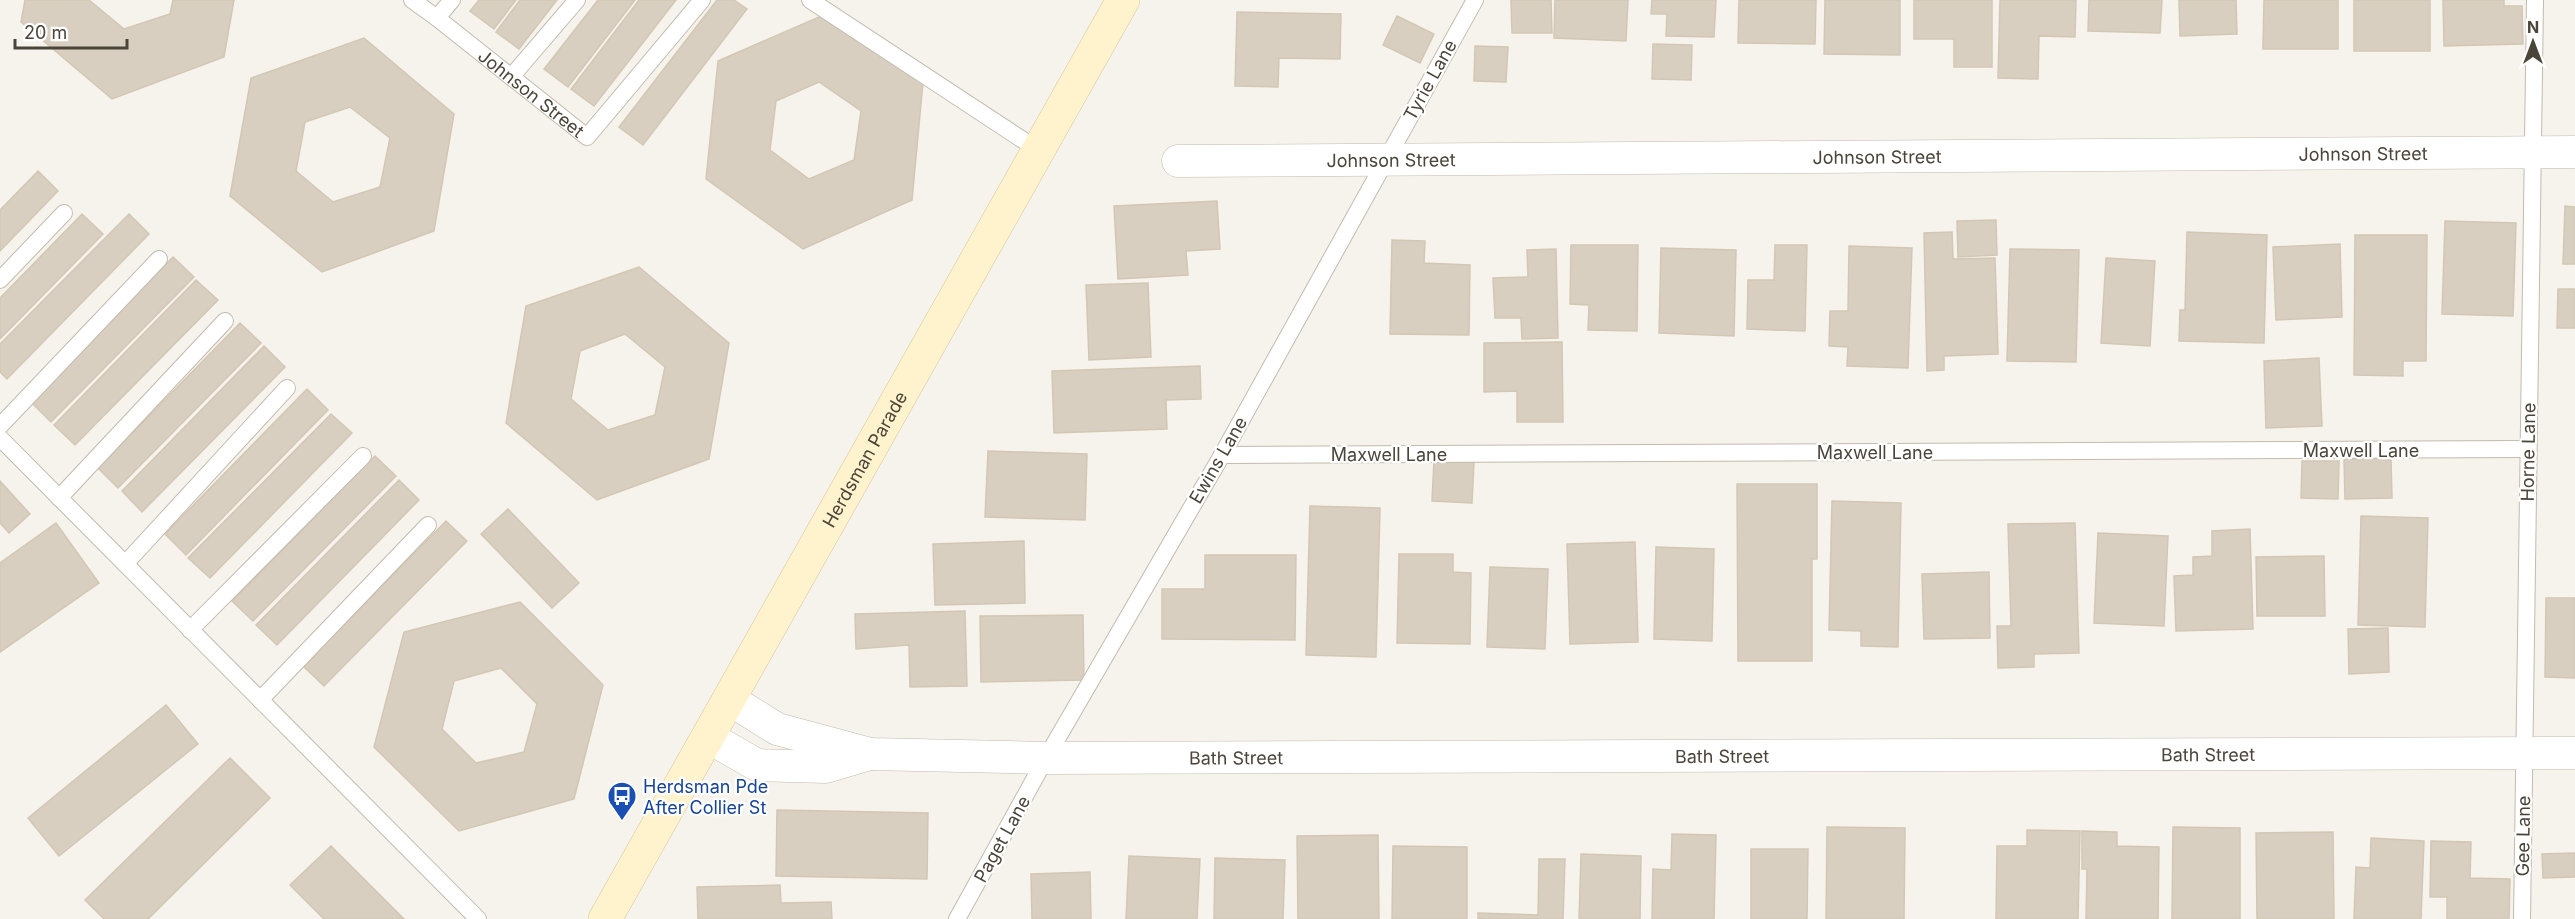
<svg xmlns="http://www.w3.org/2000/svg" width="2575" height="919" viewBox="0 0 2575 919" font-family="Inter,sans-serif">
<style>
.building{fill:#d8cfc1;stroke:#d3c7b4;stroke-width:1.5;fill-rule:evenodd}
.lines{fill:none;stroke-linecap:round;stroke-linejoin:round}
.lane-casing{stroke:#c2bbae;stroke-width:18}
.street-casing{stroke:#c2bbae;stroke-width:33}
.secondary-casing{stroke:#d6c79b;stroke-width:34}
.lane{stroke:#fff;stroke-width:16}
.street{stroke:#fff;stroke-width:32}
.secondary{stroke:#fff3cd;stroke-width:33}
.labels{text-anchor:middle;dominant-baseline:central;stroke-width:4.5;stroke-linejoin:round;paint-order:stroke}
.street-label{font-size:18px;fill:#4b4439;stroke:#fff}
.transit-label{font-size:18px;fill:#164399;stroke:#fff;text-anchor:start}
</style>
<rect width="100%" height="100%" fill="#f6f3ec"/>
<!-- building -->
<path class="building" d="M25,0H89L124,29L170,14L173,0H234L224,57L112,99L21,22Z
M479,0H516L494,29L470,11Z
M520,0H557L519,49L496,32Z
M598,0H635L568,87L544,69Z
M639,0H676L594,106L571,89Z
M717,0H734L747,9L643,145L619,127Z
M1511,0H1551L1552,33H1512Z
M1555,0H1628L1626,41L1554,38Z
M1652,0H1716L1714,37L1666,36L1667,14H1651Z
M1739,0H1816L1815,44L1738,43Z
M1825,0H1900V55L1824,54Z
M1914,0H1992V67H1954V39H1914Z
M2000,0H2076L2075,37L2039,36L2038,79L1998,78Z
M2089,0H2162L2160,33L2088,31Z
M2179,0H2236L2237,34L2180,36Z
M2264,0H2338V49H2263Z
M2354,0H2430V51H2354Z
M2443,0H2504V6H2522L2523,44L2444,46Z
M1237,12L1341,14L1340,59L1279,58L1278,87L1235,86Z
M828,13L923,82L912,200L803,249L706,179L718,61ZM819,82L861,111L854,160L809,179L770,150L776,101Z
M1397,16L1434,34L1420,63L1383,45Z
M364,38L454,114L434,231L322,272L230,196L251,78ZM350,107L390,138L380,187L333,202L296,171L305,122Z
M1653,44L1692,45L1691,80L1652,79Z
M1475,46L1508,47L1506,82L1474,81Z
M38,171L58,191L0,251V210Z
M1217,201L1220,249L1186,251L1188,275L1118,279L1114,206Z
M2565,206L2575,207V264H2563Z
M82,214L103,234L0,339V298Z
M129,214L149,234L7,379L0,372V344Z
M1996,220L1997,255L1958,257L1957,221Z
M2445,221L2516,223L2513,316L2442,314Z
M1952,232L1953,259L1995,258L1998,354L1944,356V370L1927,371L1924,233Z
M2187,232L2267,235L2264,343L2179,341L2180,310H2185Z
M2355,235H2427L2426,361H2403V376L2354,375Z
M1392,240L1425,241L1424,263L1470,265L1469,335L1390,334Z
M2340,244L2342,317L2276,320L2273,247Z
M1571,245H1638L1637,331L1588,330L1589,305L1570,304Z
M1775,245H1807L1805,331L1747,329L1748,280H1774Z
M1849,246L1912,248L1908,368L1847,366L1848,347L1829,346L1830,311H1848Z
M1661,248L1736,250L1734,336L1659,333Z
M1556,249L1558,338L1522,339L1521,318H1495L1493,278L1528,277L1527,250Z
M2010,249L2079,250L2076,362L2007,361Z
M173,257L194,277L51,422L30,401Z
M2106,258L2155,261L2150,346L2101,343Z
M639,267L729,343L709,459L597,500L506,423L526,306ZM625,334L665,367L655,415L608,430L571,399L580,351Z
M196,280L218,300L75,445L54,425Z
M1148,283L1151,357L1089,360L1086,285Z
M2558,289H2575V328H2557Z
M240,323L261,343L118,488L98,468Z
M1562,342L1563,422H1517V391L1484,392V343Z
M264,346L285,367L142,512L122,491Z
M2319,358L2322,426L2266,428L2264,361Z
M1200,366L1201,399L1166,400L1167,429L1054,433L1052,371Z
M307,389L328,410L186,555L165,534Z
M331,414L352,433L210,578L188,558Z
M988,451L1087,454L1085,520L985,517Z
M375,456L396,476L253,621L232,601Z
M2391,458L2392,498L2345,499L2344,459Z
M1434,460L1474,461L1472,503L1432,501Z
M2302,461H2339L2338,499L2301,498Z
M399,480L419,500L277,645L256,625Z
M0,481L30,514L9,533L0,523Z
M1737,484H1817V559H1812V661H1738Z
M1832,501L1901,503L1898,647L1861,646V631L1829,630Z
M1310,506L1380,508L1376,657L1306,655Z
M508,509L579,583L552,608L481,534Z
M2361,516L2428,518L2425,627L2358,625Z
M446,521L467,541L324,686L303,666Z
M56,523L99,583L0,652V563Z
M2075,523L2079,653L2034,654V667L1998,668L1997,626H2011L2008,524Z
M2250,529L2253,629L2176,631L2174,576L2193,575V557L2212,556V531Z
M2098,533L2168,536L2164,626L2094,623Z
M1024,541L1025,603L935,605L933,544Z
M1635,542L1638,642L1570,644L1567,544Z
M1656,547L1714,549L1712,641L1654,639Z
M1399,554H1453V572L1471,573L1470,644L1397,643Z
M1205,555H1296L1295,640L1162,639V589H1205Z
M2324,556L2325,616H2257L2256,557Z
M1490,567L1548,569L1545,649L1487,647Z
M1989,572L1990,638L1924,639L1922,574Z
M2546,598H2575V678L2545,677Z
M520,602L603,685L574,799L459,831L374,747L404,632ZM501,668L537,704L524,752L476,763L442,729L454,681Z
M965,611L967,686L910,687L909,645L856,649L855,614Z
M1083,615L1084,680L981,682L980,616Z
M2388,628L2389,672L2349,674L2348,629Z
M166,705L198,744L59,856L28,818Z
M230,758L270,798L148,919H104L85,900Z
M777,810L928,813L927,879L776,876Z
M1827,827L1905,828L1904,919H1826Z
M2173,827L2240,828V919H2172Z
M2027,830L2080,831L2078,919H1996L1997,846H2027Z
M2082,831L2117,832V846L2159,847L2158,919H2086L2087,869H2082Z
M2333,832L2334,919H2257L2256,833Z
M1672,834L1716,835L1714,919H1652L1653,869L1671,870Z
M1378,835L1379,919H1298L1297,836Z
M2371,838L2424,841L2421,919H2354L2356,867L2370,868Z
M2431,841L2471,842L2470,878L2510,879L2509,919H2447V897H2430Z
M331,846L404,919H324L290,885Z
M1393,846L1467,847V919H1392Z
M1751,849H1808L1807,919H1751Z
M2575,853V877L2543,878L2542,854Z
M1581,854L1641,856L1640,919H1579Z
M1129,856L1200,859L1197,919H1126Z
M1215,858L1285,860L1283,919H1214Z
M1539,859H1565L1563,919H1478V913L1538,915Z
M1090,872L1091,919H1032L1031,874Z
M780,885L781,903L831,902L832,919H698L697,887Z"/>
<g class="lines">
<!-- lane casing -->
<g class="lane-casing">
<g id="lane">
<path d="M412,0L437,18"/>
<path id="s1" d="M452,0L437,18L587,137L702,0"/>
<path d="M810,0L1038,150"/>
<path d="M511,77L577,0"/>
<path d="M0,280L64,213"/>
<path d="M0,426L159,259"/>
<path d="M0,438L478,919"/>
<path d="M1222,455L2528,449"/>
<path d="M59,498L225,321"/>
<path d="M125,564L287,388"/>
<path d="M190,630L363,456"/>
<path d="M260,700L428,525"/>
<path d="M957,919L1046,758L1222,455L1475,0"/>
<path d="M2522,919L2535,0"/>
</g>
</g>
<!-- street casing -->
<g class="street-casing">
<g id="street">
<path id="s2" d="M1178,161L2575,152"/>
<path id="s3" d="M729,699L777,729L870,754L1046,758L2575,753"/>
<path d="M708,737L757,765L826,767L870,754"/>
</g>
</g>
<!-- secondary casing -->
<g class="secondary-casing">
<g id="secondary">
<path id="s4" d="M605,919L1123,0"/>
</g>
</g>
<!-- lane -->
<use href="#lane" class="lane"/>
<!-- street -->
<use href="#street" class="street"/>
<!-- secondary -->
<use href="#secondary" class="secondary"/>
</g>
<!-- icons -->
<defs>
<g id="bus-pin" transform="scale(1.5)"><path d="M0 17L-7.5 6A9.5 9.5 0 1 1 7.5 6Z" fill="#1a4fb4" stroke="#fff"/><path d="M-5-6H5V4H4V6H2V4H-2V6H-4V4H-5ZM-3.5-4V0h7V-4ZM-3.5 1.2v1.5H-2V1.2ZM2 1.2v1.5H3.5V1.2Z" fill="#fff"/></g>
</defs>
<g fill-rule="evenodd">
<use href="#bus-pin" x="622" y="796"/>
</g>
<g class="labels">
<!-- street labels -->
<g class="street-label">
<text transform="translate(1430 80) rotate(-61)">Tyrie Lane</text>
<text stroke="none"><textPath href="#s1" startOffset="144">Johnson Street</textPath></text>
<text stroke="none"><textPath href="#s2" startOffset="1185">Johnson Street</textPath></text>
<text stroke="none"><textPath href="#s2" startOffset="699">Johnson Street</textPath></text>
<text stroke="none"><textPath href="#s2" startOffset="213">Johnson Street</textPath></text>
<text x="2361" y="450">Maxwell Lane</text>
<text x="1875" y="452">Maxwell Lane</text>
<text transform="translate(2528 452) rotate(-89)">Horne Lane</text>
<text x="1389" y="454">Maxwell Lane</text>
<text stroke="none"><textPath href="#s4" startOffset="528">Herdsman Parade</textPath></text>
<text transform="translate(1218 460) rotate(-60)">Ewins Lane</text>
<text stroke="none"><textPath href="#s3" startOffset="1491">Bath Street</textPath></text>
<text stroke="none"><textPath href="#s3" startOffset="1005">Bath Street</textPath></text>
<text stroke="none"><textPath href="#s3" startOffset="519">Bath Street</textPath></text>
<text transform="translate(2523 836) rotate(-89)">Gee Lane</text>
<text transform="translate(1002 839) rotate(-61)">Paget Lane</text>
</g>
<!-- transit labels -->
<g class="transit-label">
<text x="643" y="786">Herdsman Pde<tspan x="643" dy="21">After Collier St</tspan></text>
</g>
</g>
<!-- north arrow -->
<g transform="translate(2533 42)" stroke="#ffffff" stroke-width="4.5" paint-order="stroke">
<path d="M0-4.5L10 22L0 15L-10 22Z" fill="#4b4439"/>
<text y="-9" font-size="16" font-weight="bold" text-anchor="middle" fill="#4b4439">N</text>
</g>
<!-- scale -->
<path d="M15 39v9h112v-9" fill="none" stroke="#4b4439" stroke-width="3"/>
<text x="24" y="39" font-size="18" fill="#4b4439" stroke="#ffffff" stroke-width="4.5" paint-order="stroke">20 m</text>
</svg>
